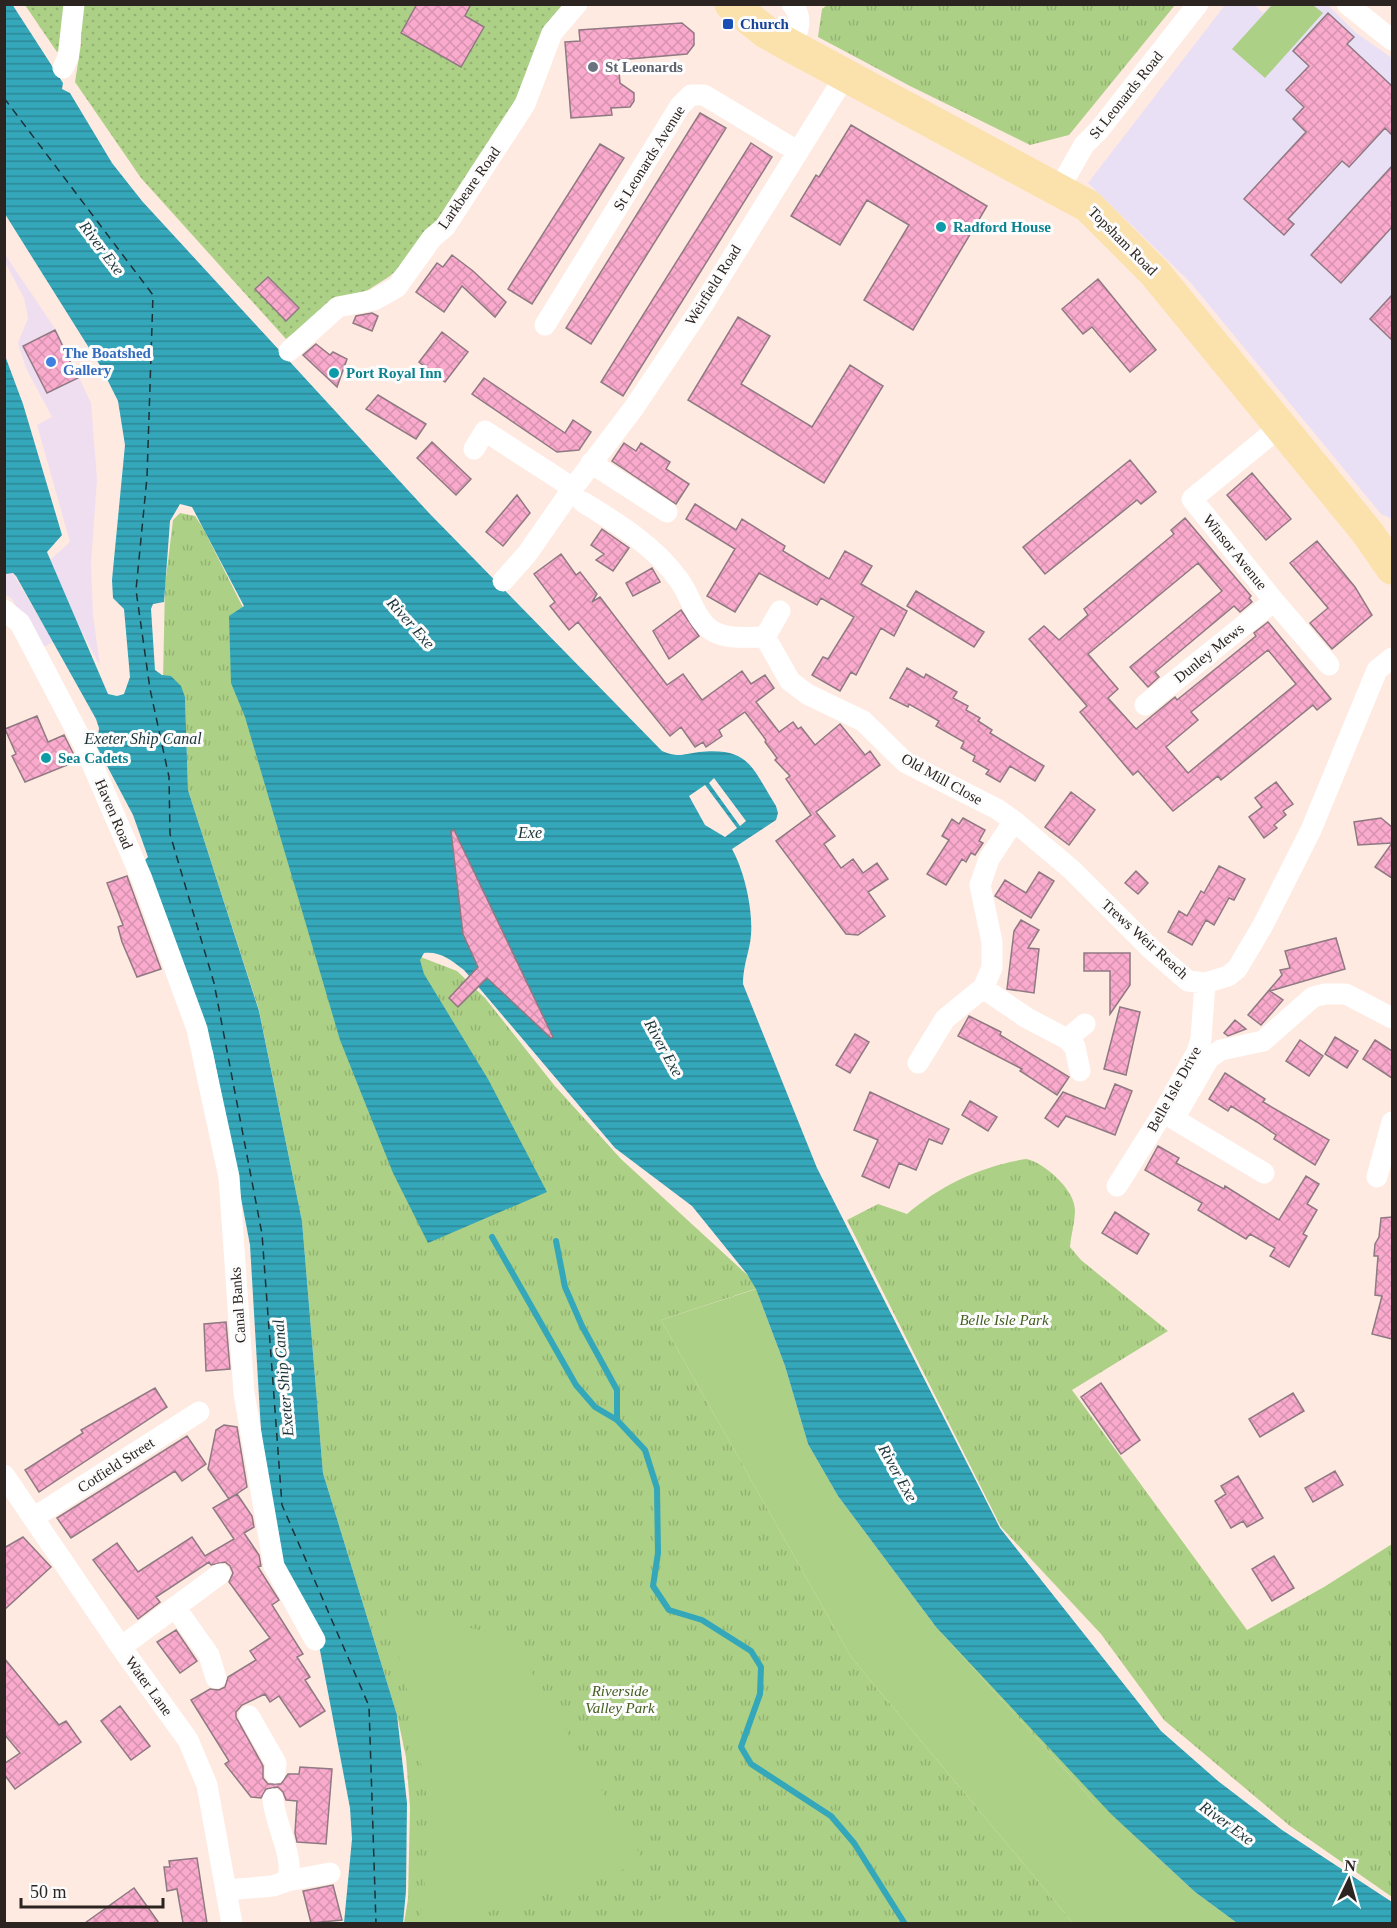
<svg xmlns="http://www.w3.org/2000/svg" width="1397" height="1928" viewBox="0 0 1397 1928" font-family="Georgia,serif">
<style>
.commercial{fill:#efdef0}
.education{fill:#eae0f5}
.grass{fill:url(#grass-dots)}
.park{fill:url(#park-tufts)}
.garden{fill:#acd085}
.water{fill:url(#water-rules);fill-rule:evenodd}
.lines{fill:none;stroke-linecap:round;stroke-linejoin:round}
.stream{stroke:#34a7ba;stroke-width:6}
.ferry{stroke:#1b3338;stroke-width:1.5;stroke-dasharray:8 6;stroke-linecap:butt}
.building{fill:url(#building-cross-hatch);stroke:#8f7982;stroke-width:1.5;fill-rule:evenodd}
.street{stroke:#fff;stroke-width:21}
.primary{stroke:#fbe1ac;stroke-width:33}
.transit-dot{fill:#1a4fb4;stroke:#fcfcfc;stroke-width:2}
.worship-dot{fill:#6b7280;stroke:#fcfcfc;stroke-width:2}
.culture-dot{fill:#0f9aa8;stroke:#fcfcfc;stroke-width:2}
.shop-dot{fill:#3f7fe0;stroke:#fcfcfc;stroke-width:2}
.labels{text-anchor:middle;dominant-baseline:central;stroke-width:6;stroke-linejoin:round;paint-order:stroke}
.transit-label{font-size:15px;font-weight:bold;fill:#164399;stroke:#fcfcfc;text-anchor:start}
.worship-label{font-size:15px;font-weight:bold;fill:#5b616d;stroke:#fcfcfc;text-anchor:start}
.street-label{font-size:15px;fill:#2c2420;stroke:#fcfcfc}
.culture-label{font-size:15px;font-weight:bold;fill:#0d838f;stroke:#fcfcfc;text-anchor:start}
.shop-label{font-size:15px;font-weight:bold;fill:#366cbe;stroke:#fcfcfc;text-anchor:start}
.park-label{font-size:15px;font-style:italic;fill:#425d1e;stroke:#fcfcfc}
.water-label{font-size:16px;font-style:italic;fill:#1b3338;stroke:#fcfcfc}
</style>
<defs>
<pattern id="grass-dots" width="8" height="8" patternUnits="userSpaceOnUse" patternTransform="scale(1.5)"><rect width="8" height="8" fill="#acd085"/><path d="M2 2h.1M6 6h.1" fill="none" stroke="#94b273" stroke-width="1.8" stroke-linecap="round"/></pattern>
<pattern id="park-tufts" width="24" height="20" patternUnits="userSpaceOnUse" patternTransform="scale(1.5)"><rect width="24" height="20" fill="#acd085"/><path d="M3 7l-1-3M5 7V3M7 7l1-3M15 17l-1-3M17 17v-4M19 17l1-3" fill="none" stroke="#94b273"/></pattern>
<pattern id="water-rules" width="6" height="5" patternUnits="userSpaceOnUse" patternTransform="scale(1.5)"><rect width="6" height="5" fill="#34a7ba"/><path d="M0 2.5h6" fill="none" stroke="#2c8897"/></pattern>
<pattern id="building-cross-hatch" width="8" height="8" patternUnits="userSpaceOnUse" patternTransform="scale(1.5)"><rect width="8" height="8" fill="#faaacc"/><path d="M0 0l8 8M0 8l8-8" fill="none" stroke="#d692af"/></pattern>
</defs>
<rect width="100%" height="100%" fill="#feeae1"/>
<!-- commercial -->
<path class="commercial" d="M4,253L58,333L91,403L97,479L91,564L93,615L100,666L52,575L50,560L70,542L37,425L52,417L26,368L18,343L28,318L24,298L5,262Z
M13,573L53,642L40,649L12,599L5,594L4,574Z"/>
<!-- education -->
<path class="education" d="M1225,5H1255L1263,13L1271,5H1328L1355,32L1392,58V519L1381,514L1190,282L1088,183Z"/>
<!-- grass -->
<path class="grass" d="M25,5H68L63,48L57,52Z
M80,5H566L518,98L435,233L390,276L368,290L333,303L286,339L141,178L75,82L81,44Z"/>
<!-- park -->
<path class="park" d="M827,5V4L1175,5L1069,135L1030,145L910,86L818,37L822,9Z
M180,513L195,516L203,528L418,956L457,971L485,998L554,1085L621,1159L755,1282L1237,1923L1094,1802L936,1627L755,1289L661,1320L851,1657L1073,1923H404L408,1899L410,1807L406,1757L397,1715L323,1473L302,1221L259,1010L188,790L185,697L163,681L165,586L173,520Z
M1026,1159C1044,1162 1075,1190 1075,1210C1075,1222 1071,1235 1070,1247L1081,1260L1168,1331L1072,1390L1247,1630L1324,1587L1392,1544V1897L1290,1826L1164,1720L1101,1634L1001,1527L847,1220L878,1204L907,1214C941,1185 981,1166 1026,1159Z"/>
<!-- garden -->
<path class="garden" d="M1272,5H1313L1323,13L1265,78L1232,49Z
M756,1289L785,1366L808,1444L838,1496L936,1627L1094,1802L1111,1814L1195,1892L1237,1923H1073L851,1657L661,1320Z
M386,1607L511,1638L645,1863L527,1898L458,1923H419L430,1849L426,1790L408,1693Z
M669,1896L690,1923H651L646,1903Z"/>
<!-- water -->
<path class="water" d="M12,4L63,83L62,89L70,93L112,163L142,201L429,513L662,751C677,758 684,754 699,752C750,747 752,768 776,806L778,813L776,820L732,849C745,872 755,916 750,943C747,958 743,969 743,984L817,1168L1000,1528L1161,1731L1218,1781L1282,1830L1392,1902V1923H1237L1195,1892L1111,1814L936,1627L838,1496L808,1444L785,1366L756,1289L747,1274L692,1206L615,1148L464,970C451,960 440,951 424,953L420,960L424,974L488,1079L547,1192L428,1243L393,1173L340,1040L245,717L231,683L229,616L244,606L192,507L180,504L170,521L164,602L153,604L151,609L155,670L162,675L171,676L181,686L185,697L188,790L259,1011L302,1221L323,1473L397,1715L407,1803L406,1891L403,1923H344L352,1839L350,1808L318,1640L276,1563L261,1431L250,1245L213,1052L143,862L148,857L133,815L97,747L99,728L96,719L16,576L13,573L5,574L4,353L23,404L62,535L47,552L108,694L117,696L124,694L130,677L124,609L113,598L112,580L125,445L118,401L101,367L5,214L4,5ZM714,778L746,821L740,826L709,783ZM705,785L737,828L725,837L705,825L689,796Z"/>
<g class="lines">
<!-- stream -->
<path class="stream" d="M492,1237L576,1385L595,1407L617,1420L645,1450L657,1488L658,1553L653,1586L669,1610L702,1620L721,1632L751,1651L761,1667L760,1694L741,1747L751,1764L831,1816L854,1843L905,1924
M556,1241L565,1287L582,1326L617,1390V1420"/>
<!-- ferry -->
<path class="ferry" d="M4,98L153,295L147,477L136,590L150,689L169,777L170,834L214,983L262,1234L282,1505L369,1706L376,1924"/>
</g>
<!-- building -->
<path class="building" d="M417,4H471L465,16L484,27L461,67L401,33Z
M1328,13L1354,37L1347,44L1392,86V135L1385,128L1349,167L1342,161L1288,219L1294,224L1284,235L1244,199L1306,132L1293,119L1304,107L1286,90L1309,66L1293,51Z
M682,23L694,33V45L687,54L618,60L620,83L634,93V101L630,107L611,108L612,115L571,118L565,42L580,41L579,30Z
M700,113L726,128L591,344L566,328Z
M851,125L987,206L913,330L864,300L909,225L867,200L840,245L791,216L816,175L819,177Z
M751,143L772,157L623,396L601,382Z
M600,144L624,158L532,304L508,289Z
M1392,166V227L1341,283L1311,255Z
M452,255L473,271L506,302L495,317L462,286L444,312L416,292L437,263L443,267Z
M268,277L299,308L286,321L255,289Z
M1098,279L1156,350L1130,372L1092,327L1083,334L1062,309Z
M1392,295V340L1370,319Z
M372,313L378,316L372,331L353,323L356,316Z
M738,317L770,336L741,384L812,427L850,365L883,386L824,483L688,400Z
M55,330L78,378L47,393L23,346Z
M442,332L468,352L445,382L419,362Z
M316,344L330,355L333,352L347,359L337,387L303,355Z
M484,378L565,433L573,420L591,432L579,450L557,452L472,394Z
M378,395L426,424L416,439L366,409Z
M432,442L471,479L456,495L417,458Z
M624,443L636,451L641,443L670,462L666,469L689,484L676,504L612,461Z
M1130,460L1156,492L1141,504L1137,500L1045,574L1023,547Z
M1252,473L1291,519L1266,540L1227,495Z
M517,495L530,513L503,546L486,532Z
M695,504L736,530L742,519L785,546L783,551L829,579L845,551L872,566L861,584L907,611L894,636L881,628L856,675L851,672L840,691L812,675L823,657L828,659L854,617L821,598L817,605L759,573L735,612L707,596L735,549L686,519Z
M1185,518L1251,596L1249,598L1252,602L1240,612L1234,606L1155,672L1159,677L1148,687L1130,667L1222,591L1198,563L1088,654L1118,689L1108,698L1136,729L1175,697L1177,700L1256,636L1254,633L1268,622L1331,699L1317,710L1313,705L1221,780L1218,776L1173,811L1138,771L1133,775L1080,712L1087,706L1029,639L1044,626L1059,640L1088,615L1084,609L1174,534L1171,530ZM1268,650L1296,684L1188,773L1166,747L1198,720L1191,712Z
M602,529L629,548L613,571L596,560L604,554L591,545Z
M1317,541L1355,587L1372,615L1332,649L1310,623L1328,608L1290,563Z
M561,554L576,575L580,572L597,594L592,602L600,597L667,685L683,674L702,700L742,671L751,684L765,675L774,688L756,702L779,732L793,722L798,729L801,727L815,745L840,724L865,755L870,751L880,765L816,812L835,836L824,844L841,868L853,859L863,873L877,863L888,879L868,892L885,916L858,935L846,934L776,841L811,815L786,779L790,776L775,760L777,758L765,742L766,740L745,712L719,730L722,736L706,747L703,742L695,747L681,727L670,736L578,622L569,630L550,606L555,602L534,574Z
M652,568L660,582L633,596L626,583Z
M916,591L984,632L974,647L907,606Z
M681,610L699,636L669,659L653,631Z
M907,668L924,678L926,674L957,692L953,698L968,706L966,710L980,718L978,721L992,730L990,733L1044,766L1035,781L1010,766L1000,782L986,774L989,770L973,761L975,756L961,748L964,742L936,726L939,721L909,704L908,707L890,698Z
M37,716L48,742L64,735L77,761L25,782L12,756L16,754L5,729Z
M1276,782L1293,804L1283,811L1286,815L1274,825L1277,828L1264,838L1249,817L1262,807L1255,798Z
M1071,792L1095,810L1069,845L1045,827Z
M963,818L985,830L979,841L983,843L975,855L971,853L966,862L962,859L946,885L927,874L949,840L942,836L952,819L959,824Z
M1381,818L1392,827V843L1358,845L1354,822Z
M454,830L553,1037L551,1038L487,978L458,1007L449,998L478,967L463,934L451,831Z
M1392,843V878L1375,867Z
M1219,866L1245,879L1234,900L1229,898L1214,925L1206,920L1192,945L1168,932L1179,911L1187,916L1201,891L1204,893Z
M1136,871L1148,883L1138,894L1125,883Z
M1039,872L1054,881L1031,918L995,896L1005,880L1026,893Z
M127,876L161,969L137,977L122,942L118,927L123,925L107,883Z
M1021,920L1039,930L1028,948L1039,949L1034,993L1007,989L1014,931Z
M1336,938L1345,969L1270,991L1283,1000L1261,1025L1248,1015L1282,975L1280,970L1290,968L1285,951Z
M1084,953H1130V985L1110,1014V971H1084Z
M1120,1007L1140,1012L1126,1075L1104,1069Z
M969,1016L1001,1032L1000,1035L1069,1077L1057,1095L1020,1071L1022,1069L958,1036Z
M1235,1020L1246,1029L1228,1036L1224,1033Z
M855,1034L869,1042L850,1073L836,1065Z
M1335,1037L1358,1051L1347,1068L1325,1054Z
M1300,1040L1323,1056L1309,1076L1286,1061Z
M1375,1040L1392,1051V1078L1363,1059Z
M1225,1073L1265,1099L1263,1102L1329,1140L1315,1165L1274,1139L1276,1135L1257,1122L1231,1106L1228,1111L1209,1099Z
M1115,1084L1132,1091L1115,1135L1066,1116L1058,1127L1045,1118L1063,1092L1105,1109Z
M870,1092L949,1129L942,1144L929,1139L916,1170L899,1163L889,1188L862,1176L878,1140L854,1130Z
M970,1101L997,1117L988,1131L962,1115Z
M1158,1146L1179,1158L1176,1163L1224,1189L1225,1186L1279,1220L1306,1176L1319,1184L1307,1204L1317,1210L1303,1234L1307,1236L1289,1267L1270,1256L1275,1248L1250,1234L1246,1239L1198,1210L1202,1203L1145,1170Z
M1115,1212L1149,1234L1137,1254L1102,1233Z
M1392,1217V1339L1372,1334L1382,1296L1375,1295L1378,1256H1374L1375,1244L1379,1237L1381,1218Z
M226,1322L230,1369L206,1371L204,1324Z
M1101,1383L1140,1440L1121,1454L1081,1397Z
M155,1388L167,1407L39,1492L25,1470L83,1433L81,1430Z
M1293,1393L1304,1411L1260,1437L1249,1419Z
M224,1425L237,1427L247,1487L229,1499L208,1469L216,1430Z
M187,1436L206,1464L182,1481L175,1471L71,1538L57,1518Z
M1335,1471L1343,1485L1313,1502L1305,1488Z
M1238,1476L1263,1518L1247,1527L1243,1521L1231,1528L1215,1501L1226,1494L1221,1486Z
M237,1494L252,1516L254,1527L244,1533L259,1555L261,1566L258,1567L279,1600L272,1605L303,1654L297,1657L310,1677L305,1680L325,1711L300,1727L279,1696L270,1702L265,1694L242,1705L236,1712V1717L263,1766V1778L268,1784H281L288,1774H299L300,1767L332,1769L326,1844L297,1842L295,1833L297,1801L286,1800L283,1792L278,1787L266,1789L261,1798L251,1797L225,1764L229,1761L191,1700L210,1689L219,1690L225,1687L228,1677L256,1660L250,1651L270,1638L229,1582L233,1573L230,1566L225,1562L211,1565L209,1562L156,1597L160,1602L138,1619L93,1560L117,1543L138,1572L192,1537L205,1556L234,1539L213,1508Z
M23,1537L51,1567L4,1610V1548Z
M1274,1556L1294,1588L1272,1601L1252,1569Z
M176,1630L197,1661L180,1673L157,1642Z
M4,1658L59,1725L66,1721L81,1742L15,1789L4,1774V1764L20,1753L4,1734Z
M120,1706L150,1746L131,1760L101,1721Z
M197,1858L207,1923H183L177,1889L167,1891L164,1867H170L169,1861Z
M333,1885L342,1920L311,1923L303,1891Z
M134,1888L159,1923H85Z"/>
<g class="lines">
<!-- street -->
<path class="street" d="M1347,4L1392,40
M791,46C798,33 804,18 792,4
M63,68L68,58L74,4
M1059,189L1084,145L1099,130L1198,4
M545,325L680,106L691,95H704L797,151
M289,351L338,307L374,300L397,287L432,238L445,227L525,104L552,33L577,4
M1281,426L1192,499L1274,601L1329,665
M474,449L485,431L573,488
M591,463L667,512
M583,502C617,523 655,546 679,580C691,596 694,618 711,630C726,640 749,637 765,637
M503,581L527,554L573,488L633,409L701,308L845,76
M4,610L20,623L84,745L142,879L197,1029L229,1177L244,1393L274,1566L315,1640
M780,611L765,637L790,681L807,694L863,721L906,763L997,809L1014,821
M1145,705L1274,601
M983,988L1027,1018L1067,1039L1085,1024
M1067,1039L1075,1047L1080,1071
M918,1063L945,1019L983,988L992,968V942L980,885L989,859L1014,821L1072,870L1151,949L1188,981L1205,983L1228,976L1237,969L1263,925L1311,830L1377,670L1392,658
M1164,1113L1264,1173
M1175,1117L1209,1058L1221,1050L1263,1041L1313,997L1325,994H1346L1392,1018
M1377,1177L1392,1122
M1117,1186L1163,1113L1197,1052L1201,1039L1205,983
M4,1475L121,1647L188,1740L207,1785L232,1924
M33,1518L199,1412
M175,1607L209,1655L216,1678
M121,1647L220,1574
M249,1716L276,1763L275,1773
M287,1881L330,1873
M227,1890L273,1886L287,1881C296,1860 275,1825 273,1799"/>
<!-- primary -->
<path class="primary" d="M731,4L766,32L791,46L1088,206L1154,272L1367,532L1392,568"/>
</g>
<!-- markers -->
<rect class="transit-dot" x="722" y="18" width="12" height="12" rx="3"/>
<circle class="worship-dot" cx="593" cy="67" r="6"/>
<g class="culture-dot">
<circle cx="941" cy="227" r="6"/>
<circle cx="334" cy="373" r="6"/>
<circle cx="46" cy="758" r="6"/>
</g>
<circle class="shop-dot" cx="51" cy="362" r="6"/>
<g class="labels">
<!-- transit labels -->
<g class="transit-label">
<text x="740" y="24">Church</text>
</g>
<!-- worship labels -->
<g class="worship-label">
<text x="605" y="67">St Leonards</text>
</g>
<!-- street labels -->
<g class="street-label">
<text transform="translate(1126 95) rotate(-51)">St Leonards Road</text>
<text transform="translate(649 158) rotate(-58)">St Leonards Avenue</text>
<text transform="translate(469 188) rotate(-55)">Larkbeare Road</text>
<text transform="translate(1123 241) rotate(45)">Topsham Road</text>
<text transform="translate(713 285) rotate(-58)">Weirfield Road</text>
<text transform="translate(1235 552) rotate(51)">Winsor Avenue</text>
<text transform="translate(1209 653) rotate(-39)">Dunley Mews</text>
<text transform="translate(942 779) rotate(29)">Old Mill Close</text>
<text transform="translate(114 814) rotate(67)">Haven Road</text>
<text transform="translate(1145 939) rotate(42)">Trews Weir Reach</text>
<text transform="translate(1174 1089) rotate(-61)">Belle Isle Drive</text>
<text transform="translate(238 1305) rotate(-94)">Canal Banks</text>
<text transform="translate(116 1465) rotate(-33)">Cotfield Street</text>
<text transform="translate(149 1686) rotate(54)">Water Lane</text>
</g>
<!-- culture labels -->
<g class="culture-label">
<text x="953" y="227">Radford House</text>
<text x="346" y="373">Port Royal Inn</text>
<text x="58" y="758">Sea Cadets</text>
</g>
<!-- shop labels -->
<g class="shop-label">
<text x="63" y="353">The Boatshed<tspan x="63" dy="17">Gallery</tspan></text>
</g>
<!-- park labels -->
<g class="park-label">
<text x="1004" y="1320">Belle Isle Park</text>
<text x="620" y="1691">Riverside<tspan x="620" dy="17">Valley Park</tspan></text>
</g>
<!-- water labels -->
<g class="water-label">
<text transform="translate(102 248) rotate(53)">River Exe</text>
<text transform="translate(411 623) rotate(48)">River Exe</text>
<text x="143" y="738">Exeter Ship Canal</text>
<text x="530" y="832">Exe</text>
<text transform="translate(664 1048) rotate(61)">River Exe</text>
<text transform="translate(283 1378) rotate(-95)">Exeter Ship Canal</text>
<text transform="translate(898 1473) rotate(61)">River Exe</text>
<text transform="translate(1227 1823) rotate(36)">River Exe</text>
</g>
</g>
<!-- border -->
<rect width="1397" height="1928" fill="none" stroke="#2c2420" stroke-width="12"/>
<!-- north arrow -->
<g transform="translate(1349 1880) rotate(5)" stroke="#fcfcfc" stroke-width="4.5" paint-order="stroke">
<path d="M0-4.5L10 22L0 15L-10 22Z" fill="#2c2420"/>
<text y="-9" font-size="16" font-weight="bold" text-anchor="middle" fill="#2c2420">N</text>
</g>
<!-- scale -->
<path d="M21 1898v9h142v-9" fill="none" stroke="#2c2420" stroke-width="3"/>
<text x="30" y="1898" font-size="18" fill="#2c2420" stroke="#fcfcfc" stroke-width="4.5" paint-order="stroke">50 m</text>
</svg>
